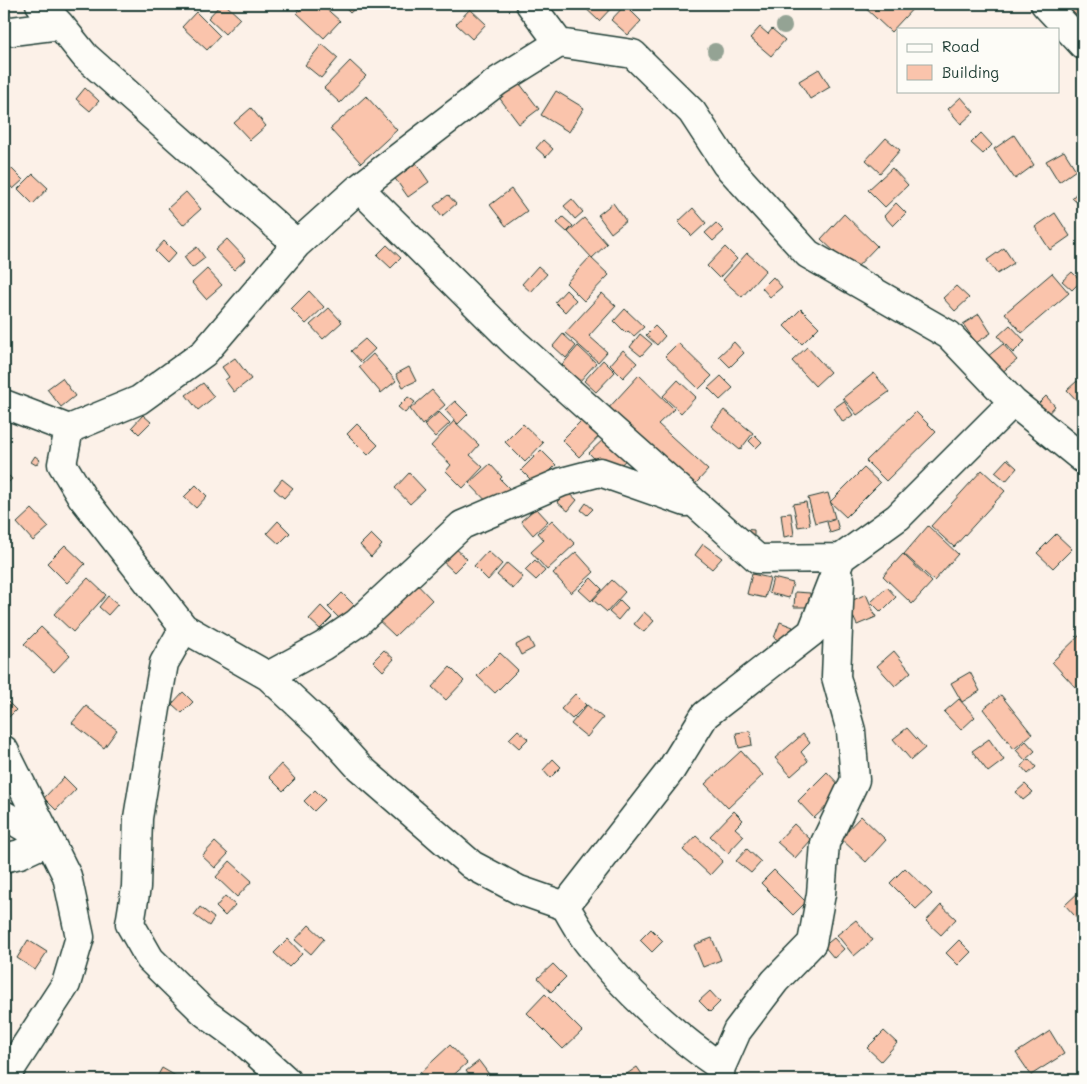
<svg xmlns="http://www.w3.org/2000/svg" width="1087" height="1084" viewBox="0 0 1087 1084" font-family="Mali,sans-serif">
<style>
.building{fill:#fac4ac;stroke:#1f3d34}
.lines{fill:none;stroke-linecap:round;stroke-linejoin:round}
.minor-casing{stroke:#1f3d34;stroke-width:31}
.minor{stroke:#fdfcf7;stroke-width:28}
.tree{fill:#94a394}
</style>
<rect width="100%" height="100%" fill="#fcf1e8"/>
<filter id="ink" filterUnits="userSpaceOnUse"><feTurbulence type="fractalNoise" baseFrequency=".02" numOctaves="2"/><feDisplacementMap in="SourceGraphic" scale="10" xChannelSelector="R" yChannelSelector="G"/><feConvolveMatrix kernelMatrix="1 2 1 2 8 2 1 2 1" color-interpolation-filters="sRGB"/></filter>
<g filter="url(#ink)">
<!-- building -->
<path class="building" d="M221,4H225L240,18L225,34L208,18Z
M291,4H304L298,10Z
M306,4H321L340,21L324,38L297,13Z
M341,4H360L350,13Z
M581,4H615L599,21Z
M861,4H917L891,32Z
M1072,4H1083V25L1065,9Z
M625,5L641,21L628,35L611,20Z
M470,9L486,24L472,39L456,24Z
M196,12L220,36L207,50L182,27Z
M760,27L768,34L772,29L785,40L771,56L750,38Z
M322,44L338,58L321,78L305,65Z
M350,61L366,76L340,103L324,88Z
M819,69L830,87L810,99L799,81Z
M517,80L539,109L519,124L498,96Z
M85,88L99,101L90,111L76,99Z
M556,91L584,108L569,132L541,115Z
M366,96L397,130L361,163L330,129Z
M961,97L974,112L961,124L948,109Z
M251,108L266,126L250,140L234,123Z
M981,133L992,145L983,154L971,143Z
M1014,135L1034,165L1015,179L994,149Z
M886,138L900,150L880,173L866,160Z
M543,140L553,149L546,157L536,148Z
M1064,151L1076,170L1059,182L1046,161Z
M401,162L407,170L416,163L429,182L408,197L389,170Z
M11,168L23,180L13,189L4,179V175Z
M892,168L908,185L885,207L868,190Z
M33,174L48,188L33,204L18,189Z
M1083,186V208L1072,198Z
M511,189L527,211L506,226L490,205Z
M186,192L201,209L183,225L168,208Z
M448,195L456,204L442,216L434,206Z
M572,199L583,212L575,219L564,206Z
M613,203L626,221L611,233L598,215Z
M896,203L906,213L893,226L884,216Z
M693,208L706,223L692,236L678,222Z
M1055,213L1070,236L1050,250L1035,227Z
M844,214L877,246L854,270L821,239Z
M563,217L573,226L567,232L557,223Z
M584,218L607,244L592,258L568,232Z
M716,223L724,231L713,241L705,233Z
M227,239L246,259L234,270L215,250Z
M164,241L176,253L167,263L155,251Z
M387,245L401,258L391,268L377,255Z
M197,247L205,258L192,268L184,257Z
M725,247L737,259L719,278L707,266Z
M1004,248L1014,263L997,274L987,260Z
M747,253L766,270L742,297L723,280Z
M590,257L609,275L584,301L566,283Z
M538,266L547,274L531,292L522,284Z
M207,269L222,285L206,299L192,283Z
M1072,272L1081,281L1072,290L1062,281Z
M1052,273L1069,293L1022,333L1005,313Z
M773,277L782,287L770,297L762,288Z
M956,286L969,298L955,311L943,298Z
M566,290L576,300L565,312L555,302Z
M309,291L324,307L306,324L291,309Z
M602,293L616,306L589,336L607,352L598,362L565,333Z
M329,308L342,322L323,339L310,325Z
M625,309L644,327L634,336L628,331L626,333L614,321Z
M801,309L819,327L802,344L784,326Z
M979,314L991,333L976,343L963,324Z
M1010,325L1025,341L1013,353L998,336Z
M655,326L665,336L657,345L646,335Z
M563,334L576,346L566,358L553,346Z
M640,334L652,344L641,356L630,347Z
M365,339L375,349L361,362L351,351Z
M734,342L744,353L730,367L719,356Z
M678,343L712,376L699,389L665,356Z
M1003,344L1017,360L1001,373L987,357Z
M578,346L596,363L579,382L561,366Z
M807,347L830,372L815,386L792,361Z
M623,350L637,363L623,378L610,365Z
M373,354L396,381L381,393L359,367Z
M235,358L251,379L234,392L225,380L229,377L222,367Z
M603,360L615,372L596,392L584,381Z
M409,367L416,381L403,387L396,374Z
M874,373L889,392L857,415L843,398Z
M639,375L674,409L658,424L708,470L689,491L605,412Z
M721,376L733,388L720,400L708,388Z
M62,378L75,396L61,407L47,389Z
M678,380L696,397L681,413L663,396Z
M1077,381L1083,389L1082,406L1067,390Z
M203,383L214,397L198,410L186,395Z
M432,390L445,405L422,425L410,409Z
M1046,396L1055,406L1045,417L1035,407Z
M408,397L415,402L405,413L398,407Z
M455,401L468,414L458,424L445,410Z
M844,401L853,415L843,422L834,408Z
M724,410L753,433L740,450L711,426Z
M439,412L450,423L435,437L424,425Z
M916,412L936,432L886,481L866,461Z
M143,415L151,422L139,434L132,427Z
M586,416L603,432L579,457L562,440Z
M454,421L479,445L470,455L483,467L463,488L446,471L451,465L431,446Z
M357,424L378,445L368,455L347,434Z
M523,424L543,443L525,462L505,442Z
M1083,430V448L1074,440Z
M608,435L629,457L610,475L589,453Z
M755,435L762,442L756,448L749,441Z
M541,450L556,465L536,485L521,470Z
M35,456L40,460L36,465L31,462Z
M1007,459L1017,468L1006,481L995,472Z
M490,464L502,477L500,479L511,490L493,508L469,483Z
M864,468L880,483L846,517L830,502Z
M982,470L1005,491L954,547L931,526Z
M4,471L12,479L4,487Z
M409,473L425,490L410,504L395,488Z
M282,479L293,488L284,498L274,489Z
M196,485L207,496L196,508L184,497Z
M567,491L577,500L568,511L557,502Z
M828,493L835,518L815,523L808,498Z
M806,502L810,525L798,527L793,504Z
M586,503L593,509L587,515L581,510Z
M536,508L548,521L533,535L521,521Z
M32,509L49,527L33,541L17,523Z
M791,513L794,535L784,537L781,514Z
M836,519L839,530L830,533L827,522Z
M552,520L575,544L547,570L531,552L544,540L538,533Z
M278,521L290,533L279,544L267,533Z
M928,526L958,554L934,581L904,554Z
M742,529L754,530V539Z
M371,534L382,545L371,557L360,545Z
M1056,534L1072,549L1053,568L1037,553Z
M451,544L467,559L454,572L438,557Z
M703,544L722,558L712,569L695,555Z
M65,545L85,564L67,583L47,563Z
M488,551L502,564L488,580L474,566Z
M576,552L594,572L571,593L553,573Z
M903,554L932,582L912,604L883,576Z
M535,560L545,571L536,580L525,570Z
M507,563L523,577L513,589L497,575Z
M752,574L770,578L765,598L747,594Z
M88,578L106,595L73,632L54,614Z
M591,578L602,589L591,601L579,590Z
M773,578L793,583L789,598L769,593Z
M412,579L432,600L395,636L375,617Z
M612,580L625,592L607,612L593,600Z
M887,587L896,597L881,612L871,602Z
M795,592L810,593V607H794Z
M342,593L357,608L343,622L328,607Z
M866,594L876,617L857,625L847,603Z
M108,596L118,604L108,615L99,607Z
M620,600L628,608L618,620L609,612Z
M321,606L332,617L320,629L309,619Z
M644,612L654,621L644,632L634,624Z
M780,622L793,627L787,643L774,638Z
M41,627L70,655L54,672L24,644Z
M1083,632V681L1076,688L1052,662Z
M529,638L534,648L521,655L516,645Z
M384,650L394,659L383,671L373,661Z
M894,651L911,672L895,686L877,666Z
M500,653L518,670L495,693L477,676Z
M450,667L464,681L446,700L432,687Z
M970,672L980,691L962,702L951,683Z
M183,692L193,702L182,713L172,704Z
M575,694L586,705L572,719L561,709Z
M1001,695L1032,734L1014,749L983,709Z
M959,699L975,717L961,730L944,712Z
M6,700L16,710L4,722V702Z
M587,705L603,718L587,737L571,724Z
M86,706L117,730L104,748L72,723Z
M907,728L925,748L911,760L893,739Z
M518,730L528,739L519,748L509,739Z
M750,731L752,745L739,748L736,733Z
M803,734L810,743L801,752L808,761L791,776L775,758Z
M989,739L1004,760L988,772L972,751Z
M1026,741L1035,751L1025,760L1016,750Z
M741,751L763,775L728,808L705,784Z
M553,759L561,767L550,778L543,770Z
M1029,759L1036,767L1028,774L1021,766Z
M281,764L295,779L283,791L269,777Z
M827,772L844,790L814,818L798,801Z
M64,777L76,789L56,810L44,798Z
M1025,784L1033,792L1023,800L1016,792Z
M315,790L325,800L314,811L304,801Z
M734,811L743,820L735,828L744,836L728,853L710,836Z
M861,816L886,840L866,862L840,838Z
M794,824L811,840L795,858L777,842Z
M696,836L723,861L710,875L683,850Z
M215,842L228,854L215,868L202,856Z
M747,849L761,862L751,873L736,861Z
M230,861L252,881L237,897L216,877Z
M905,868L932,894L916,909L890,883Z
M774,870L806,902L793,915L761,883Z
M1080,891L1083,895V925L1065,905Z
M225,896L235,905L225,916L216,907Z
M941,905L956,919L941,935L926,921Z
M200,907L214,918L209,926L194,915Z
M856,920L873,940L854,956L837,935Z
M309,925L324,939L311,954L295,940Z
M651,929L663,941L652,952L640,940Z
M712,938L721,960L703,967L694,945Z
M834,938L844,949L834,958L824,946Z
M288,939L302,954L289,967L274,953Z
M28,940L47,952L35,970L17,958Z
M959,940L971,952L958,965L946,953Z
M553,964L566,977L551,992L538,978Z
M710,991L720,1002L710,1012L699,1001Z
M545,994L582,1031L563,1049L527,1013Z
M884,1031L897,1043L881,1061L867,1048Z
M1050,1031L1064,1054L1031,1075L1016,1053Z
M450,1045L467,1063L448,1080H426L420,1073Z
M479,1061L491,1077L486,1080H473L466,1071Z
M637,1067L646,1080H618Z
M162,1068L181,1079L180,1080H155Z"/>
<g class="lines">
<!-- minor casing -->
<g class="minor-casing">
<path id="minor" d="M40,4L60,25
M530,4L559,43
M1045,4L1083,45
M4,32L60,25L85,56L297,244L359,188L515,343L758,559L841,558L898,517L1013,402L1083,459
M359,188L498,81L559,43L633,54L692,112L726,164L808,254L949,335L1013,402
M4,404L69,429L139,400L204,353L297,244
M69,429L62,464L82,497L184,628L268,676L323,646L357,623L462,525L562,482L600,472L686,502
M184,628L164,663L156,708L138,818L136,887L130,924L150,959L205,1013L242,1040L286,1080
M268,676L323,727L359,767L472,865L519,890L565,906L671,770L705,715L812,632L841,558
M4,750L67,876L80,937L66,984L4,1079
M4,815L48,841L20,854L4,858
M565,906C573,919 580,933 590,945C624,990 674,1035 721,1067
M719,1080L721,1067L737,1031L775,981L812,943L821,894L825,843L855,780L851,731L836,677L840,580"/>
</g>
<!-- minor -->
<use href="#minor" class="minor"/>
</g>
<!-- trees -->
<g class="tree">
<circle cx="784" cy="26" r="8"/>
<circle cx="715" cy="51" r="8"/>
</g>
</g>
<!-- margin -->
<rect width="1087" height="1084" fill="none" stroke="#fdfcf7" stroke-width="20"/>
<rect x="10" y="10" width="1067" height="1064" fill="none" stroke="#1f3d34" stroke-width="2" filter="url(#ink)"/>
<!-- legend -->
<rect x="897" y="28" width="162" height="65" fill="#fdfcf7" stroke="#a4b0a9"/>
<rect x="907" y="44" width="25" height="8" fill="#fdfcf7" stroke="#a4b0a9"/>
<text x="942" y="52" font-size="15" fill="#1f3d34">Road</text>
<rect x="907" y="65" width="25" height="15" fill="#fac4ac" stroke="#a4b0a9"/>
<text x="942" y="78" font-size="15" fill="#1f3d34">Building</text>
</svg>
